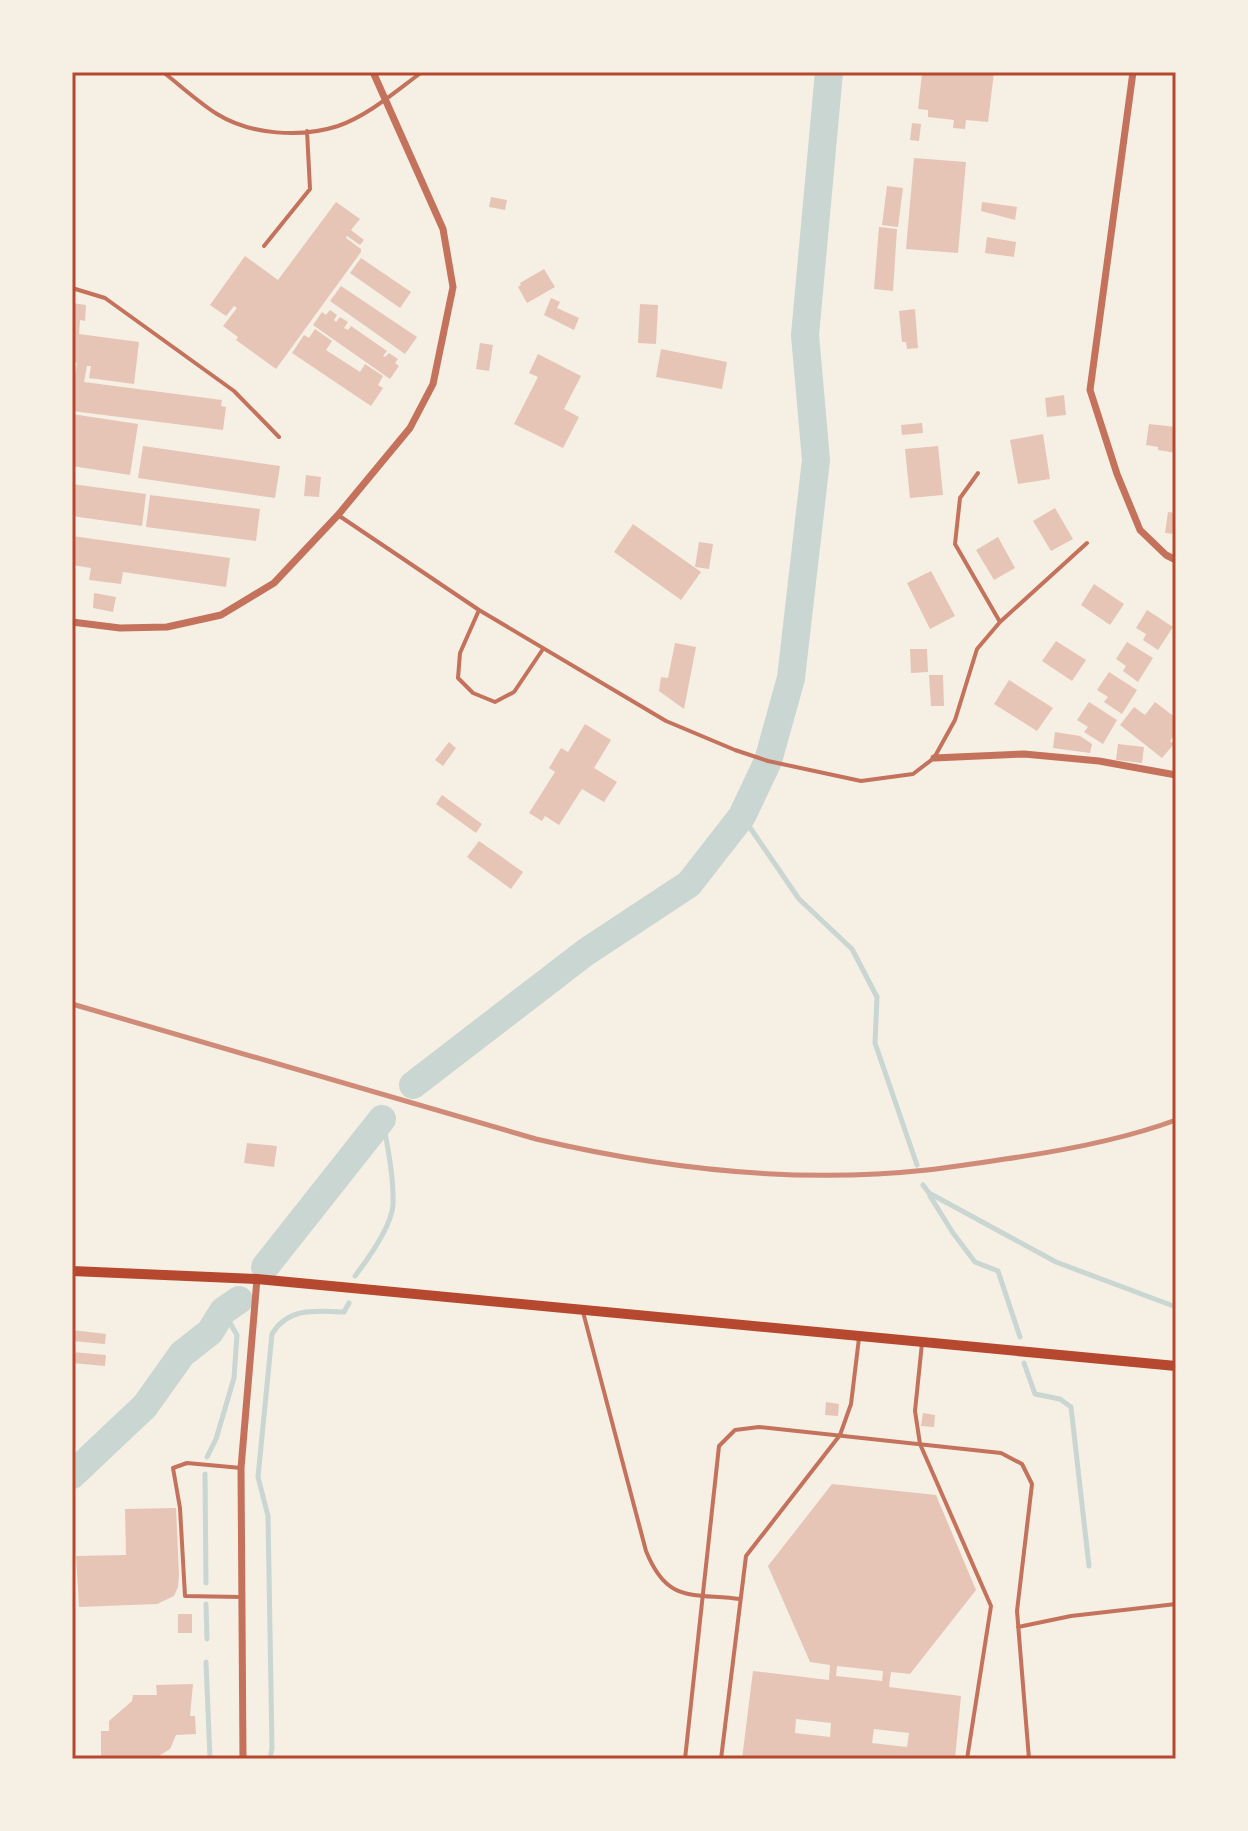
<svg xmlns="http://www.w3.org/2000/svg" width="1248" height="1831" viewBox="0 0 1248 1831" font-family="'Nunito Sans',sans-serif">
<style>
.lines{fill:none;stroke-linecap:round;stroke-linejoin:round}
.stream{stroke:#c9d6d2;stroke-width:5}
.river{stroke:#c9d6d2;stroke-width:28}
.building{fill:#e6c5b7;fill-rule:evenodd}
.service{stroke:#c5725c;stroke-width:4}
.minor{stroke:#c5725c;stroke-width:7}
.secondary{stroke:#b5482f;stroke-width:10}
.rail{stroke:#cf8b77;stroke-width:5}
.neatline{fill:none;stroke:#b5482f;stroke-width:3}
</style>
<rect width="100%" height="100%" fill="#f6efe4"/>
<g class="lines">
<!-- stream -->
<path class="stream" d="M742,816L799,899L852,949L877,997L875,1043L917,1165
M923,1185L929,1193L1056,1262L1176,1307
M930,1196L953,1233L975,1262L998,1271L1020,1337
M355,1276C368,1259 391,1227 393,1205C394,1178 388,1146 382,1119
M1024,1363L1035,1394L1060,1399L1071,1407L1089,1566
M207,1457L216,1439L234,1378L237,1335L223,1311
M205,1474L206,1583
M206,1604L207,1639
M206,1662L210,1759
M270,1759L272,1748L268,1516L258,1477L272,1334C288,1307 316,1311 344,1312L349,1303"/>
<!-- river -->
<path class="river" d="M413,1085L586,952L689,884L742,816L768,761L791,678L816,460L805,335L829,72
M265,1267L382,1119
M72,1475L145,1406L182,1354L210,1332L223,1311L239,1300"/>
</g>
<!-- building -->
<path class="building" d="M932,72H994L988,122L966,120L965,129L953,128L954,120L928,117V110L918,109L922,74L932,75Z
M912,123L921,124L919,141L910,140Z
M914,158L966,162L958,253L906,249Z
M887,186L903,188L898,227L882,225Z
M491,197L507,200L505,210L489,207Z
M336,202L360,219L351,230L364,240L360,245L347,236L346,238L361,249V252L276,369L236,340L238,337L223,326L237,308L234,306L226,316L210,305L245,256L278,280Z
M982,202L1017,207L1015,220L981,211Z
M879,227L897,229L893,291L874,289Z
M987,237L1016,242L1014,257L985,253Z
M361,258L411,292L400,308L350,273Z
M544,269L555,287L527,303L518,287L521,285L520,283Z
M341,286L417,337L405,354L330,301Z
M551,298L560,302L557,308L579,318L574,330L544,315Z
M72,303L86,305L85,321L80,320L79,334L139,342L134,384L89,378L91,366H87L84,382L222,400L221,406L226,407L223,430L72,411V379H74L77,363L72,362Z
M640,304L658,305L656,344L638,343Z
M915,309L918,348L907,349L906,342H902L899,311Z
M330,310L337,315L334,320L336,322L340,317L348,322L344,328L348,330L351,326L387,351L383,356L385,357L389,353L398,359L395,363L399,366L390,379L313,325L322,312L326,315Z
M315,329L332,341L326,350L360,372L365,364L383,376L378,385L383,388L371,406L292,353L304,335L309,338Z
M480,343L493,345L489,371L476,369Z
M661,349L727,362L722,389L656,377Z
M538,354L581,376L564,409L579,417L563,448L514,424L538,377L529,373Z
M1064,395L1066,415L1047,417L1045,398Z
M72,414L138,424L130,475L72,466Z
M922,423L923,433L902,435L901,425Z
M1149,424L1176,427V453L1158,450V447L1146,445Z
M1043,434L1050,479L1018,484L1010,440Z
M143,446L280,466L275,498L138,478Z
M938,446L943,495L910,498L905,449Z
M306,475L321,477L319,497L304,496Z
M72,484L146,494L142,526L72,516Z
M150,495L260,509L256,541L146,527Z
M1055,508L1073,539L1051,551L1033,521Z
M1168,512L1176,513V534L1165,533Z
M633,524L701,572L681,600L614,552Z
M72,536L230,558L226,587L123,572L121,584L89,580L91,568L72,565Z
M998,537L1015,568L994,580L976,550Z
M699,542L713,544L709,569L695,567Z
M931,571L955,616L930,629L907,583Z
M1094,584L1124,604L1110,625L1081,605Z
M94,593L116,597L113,612L93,608Z
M1147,610L1173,627L1158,650L1143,640L1146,634L1136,628Z
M1056,641L1086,660L1072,681L1042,661Z
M1127,642L1153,658L1138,682L1123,671L1126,666L1116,659Z
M675,643L696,647L684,709L659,691L661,677L668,678Z
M910,649H927L928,672L911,673Z
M1109,672L1137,690L1122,714L1104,702L1108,697L1097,690Z
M929,675H943L944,706H931Z
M1009,680L1053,708L1037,731L994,704Z
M1089,702L1117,720L1103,744L1084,732L1088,727L1077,720Z
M1155,702L1176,718V733L1170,741L1174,744L1162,758L1120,725L1134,707L1145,715Z
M585,724L611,740L594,768L617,782L604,802L582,789L559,825L545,816L542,821L529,813L555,772L549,768L561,748L568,752Z
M1055,732L1080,736L1092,744L1090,753L1053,748Z
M449,742L456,748L443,766L435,760Z
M1118,744L1144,747L1142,763L1116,760Z
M442,795L482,824L476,833L436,804Z
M479,841L523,872L511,889L467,857Z
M247,1143L277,1146L274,1167L244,1163Z
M72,1330L106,1334L105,1344L72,1341Z
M72,1352L106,1355L105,1366L72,1363Z
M826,1402L839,1404L838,1416L825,1415Z
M923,1413L935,1415L934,1427L921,1426Z
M832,1484L936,1495L976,1590L910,1674L891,1672L889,1687L961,1696L955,1759H742L753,1671L829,1680L830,1665L810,1662L768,1566ZM837,1666L883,1671L882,1681L836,1676ZM796,1719L831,1723L830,1737L795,1733ZM874,1729L909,1733L907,1747L872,1743Z
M176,1508L179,1574L178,1587L174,1596L157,1604L79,1607L76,1556L126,1555L125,1509Z
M178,1614H192V1633H178Z
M193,1684L190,1716H195L196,1734L176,1735L170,1749L154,1759H101V1731H109V1721L132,1701L133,1695H157L156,1685Z"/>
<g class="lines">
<!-- service -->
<path class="service" d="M163,72C181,86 198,102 217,114C251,135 301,138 338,126C369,115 396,91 422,72
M264,246L310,189L307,131
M72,288L105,298L234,391L279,437
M978,473L960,498L955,544L1000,622
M338,515L479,610L666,721L735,750L768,761L861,781L913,774L934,758L955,720L977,649L1000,622L1087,543
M479,610L460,653L458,678L473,693L495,702L514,692L543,649
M583,1312L646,1551C667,1603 690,1593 740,1599
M922,1343L915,1411L920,1444L991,1606L967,1759
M241,1597L185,1596L180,1508L173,1468L187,1463L241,1468
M1018,1627L1071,1616L1176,1604
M685,1759L719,1446L735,1430L759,1427L1001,1453L1022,1464L1032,1484L1017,1611L1029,1759
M721,1759L746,1556L840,1435L851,1404L859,1338"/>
<!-- minor -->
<path class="minor" d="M1133,72L1090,390L1117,474L1140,530L1166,555L1176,560
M72,622L120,628L167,627L221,615L274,583L338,515L410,428L433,384L453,287L443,229L373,72
M934,758L1024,754L1099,761L1176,775
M243,1759L241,1468L257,1279"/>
<!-- secondary -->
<path class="secondary" d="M72,1271L257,1279L1176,1366"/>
<!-- rail -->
<path class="rail" d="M72,1004L536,1139C663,1169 797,1184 927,1170C953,1167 979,1163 1005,1159C1062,1151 1122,1140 1176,1120"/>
</g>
<!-- border -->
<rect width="1248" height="1831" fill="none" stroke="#f6efe4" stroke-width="148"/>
<rect x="74" y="74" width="1100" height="1683" class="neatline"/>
</svg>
